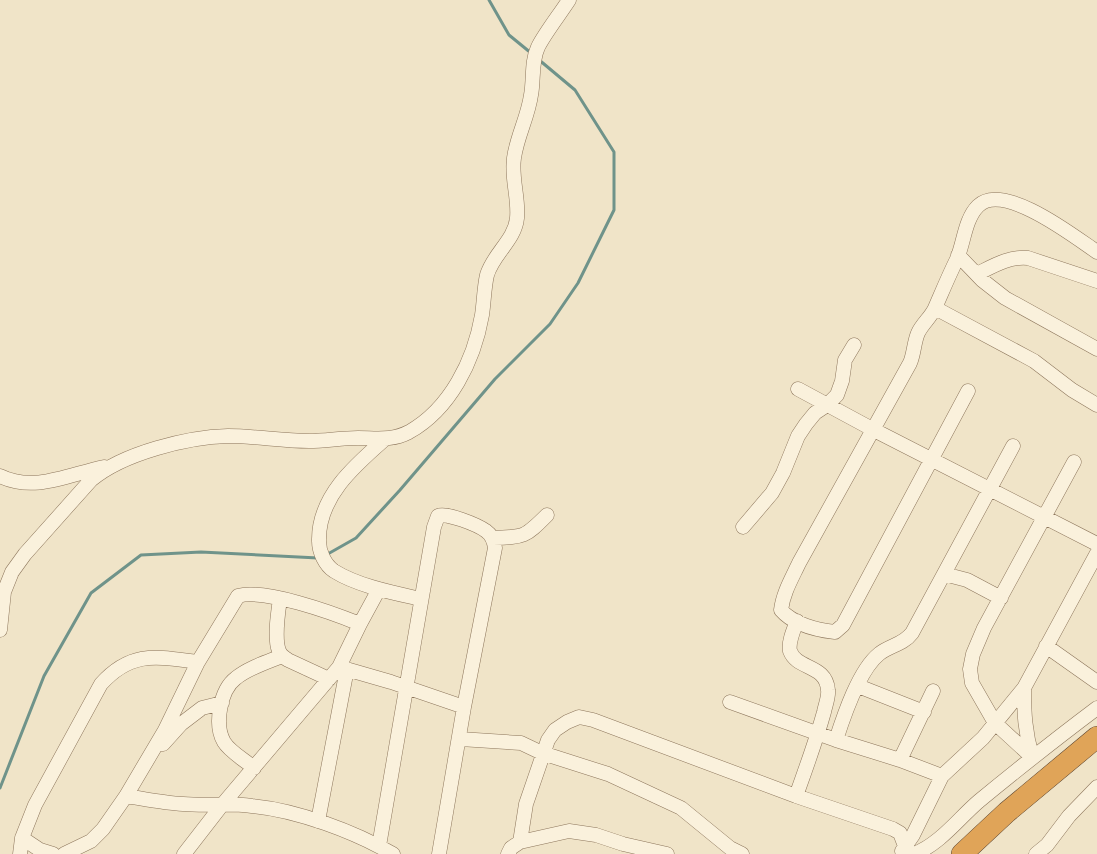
<svg xmlns="http://www.w3.org/2000/svg" width="1097" height="854" viewBox="0 0 1097 854" font-family="Literata,serif">
<style>
.lines{fill:none;stroke-linecap:round;stroke-linejoin:round}
.stream{stroke:#6f938a;stroke-width:3}
.minor-casing{stroke:#8d765c;stroke-width:15}
.highway-casing{stroke:#5b4430;stroke-width:22}
.minor{stroke:#faf1dc;stroke-width:14}
.highway{stroke:#e0a458;stroke-width:21}
</style>
<rect width="100%" height="100%" fill="#f0e4c8"/>
<g class="lines">
<!-- stream -->
<path class="stream" d="M489,0L509,35L531,53
M326,555L356,538L400,490L495,379L550,324L578,283L614,210V152L575,90L538,59
M0,788L44,676L91,593L141,555L201,552L318,558"/>
<!-- minor casing -->
<g class="minor-casing">
<path id="minor" d="M958,255L982,280L1005,298L1097,349
M977,274C993,266 1009,256 1028,258L1097,281
M935,308L1034,361L1072,390L1097,405
M798,389L874,430L1097,544
M968,391L843,625L835,632C817,630 793,624 781,610C783,593 792,578 799,563L910,363C914,354 914,342 918,333C922,324 931,317 935,308C942,292 949,275 957,259C964,242 965,219 978,206C1003,181 1075,237 1097,252
M385,439C354,466 318,497 319,541C319,552 325,565 334,571C358,586 394,593 421,599
M0,476C34,493 70,474 104,467
M743,527L772,493L783,473L798,436L806,424L815,413L827,405L837,395L842,381L845,360L854,345
M493,538C525,537 525,537 547,515
M944,574L967,580L1001,598
M280,599C278,613 274,638 279,651C281,656 284,657 288,660L329,679
M0,630L4,592L12,572L25,554L91,480C123,453 188,437 228,436C255,436 282,441 309,441C325,441 342,438 358,438C376,438 392,441 409,432C450,409 474,361 482,315C484,302 484,288 487,275C493,254 515,240 517,218C519,198 511,178 514,158C517,136 528,117 531,95C534,80 531,62 538,47C545,33 560,14 569,0
M1046,646L1097,682
M339,667L391,682L464,707
M858,686L924,712
M1024,688C1024,713 1025,732 1032,756
M730,702L836,740L900,760L942,776
M460,739L521,743L542,753L608,774L681,808L730,848L742,854
M836,740C844,715 859,670 879,654C890,645 903,645 912,633L1013,446
M163,744L181,724L202,708L222,703
M1032,757L995,723L972,683L970,669L973,654L984,628L1074,462
M900,760L933,691
M254,768C245,760 230,752 224,742C214,725 220,690 236,678C248,668 267,662 282,656
M126,796C145,799 164,803 183,804C206,806 229,803 252,806C297,810 355,832 393,854
M796,796C806,768 816,741 824,712C825,706 829,697 828,690C826,664 797,670 790,651C788,642 794,629 797,621
M318,821L347,669
M22,838L40,850L53,854
M520,842L526,804L548,740L555,730L567,722L579,717L593,720L796,796L893,829L900,833L905,846
M379,846L434,527L438,516C446,512 478,525 486,531C492,535 494,541 495,548L464,707L439,854
M902,851L913,835L942,776L983,738L1024,688L1097,553
M20,854L22,838L35,805L101,684C132,650 157,657 198,662
M64,854L91,841L103,829L126,796L165,730L198,662L238,596C264,588 333,613 360,624
M184,854L222,805L339,667L360,624L379,589
M508,854L511,848L520,842L569,831L596,835L623,844L667,854
M914,854C940,844 958,819 979,801C1018,769 1057,738 1097,708
M1036,854L1047,845L1069,816L1097,787"/>
</g>
<!-- highway casing -->
<g class="highway-casing">
<path id="highway" d="M962,854L1007,812L1097,737"/>
</g>
<!-- minor -->
<use href="#minor" class="minor"/>
<!-- highway -->
<use href="#highway" class="highway"/>
</g>
</svg>
